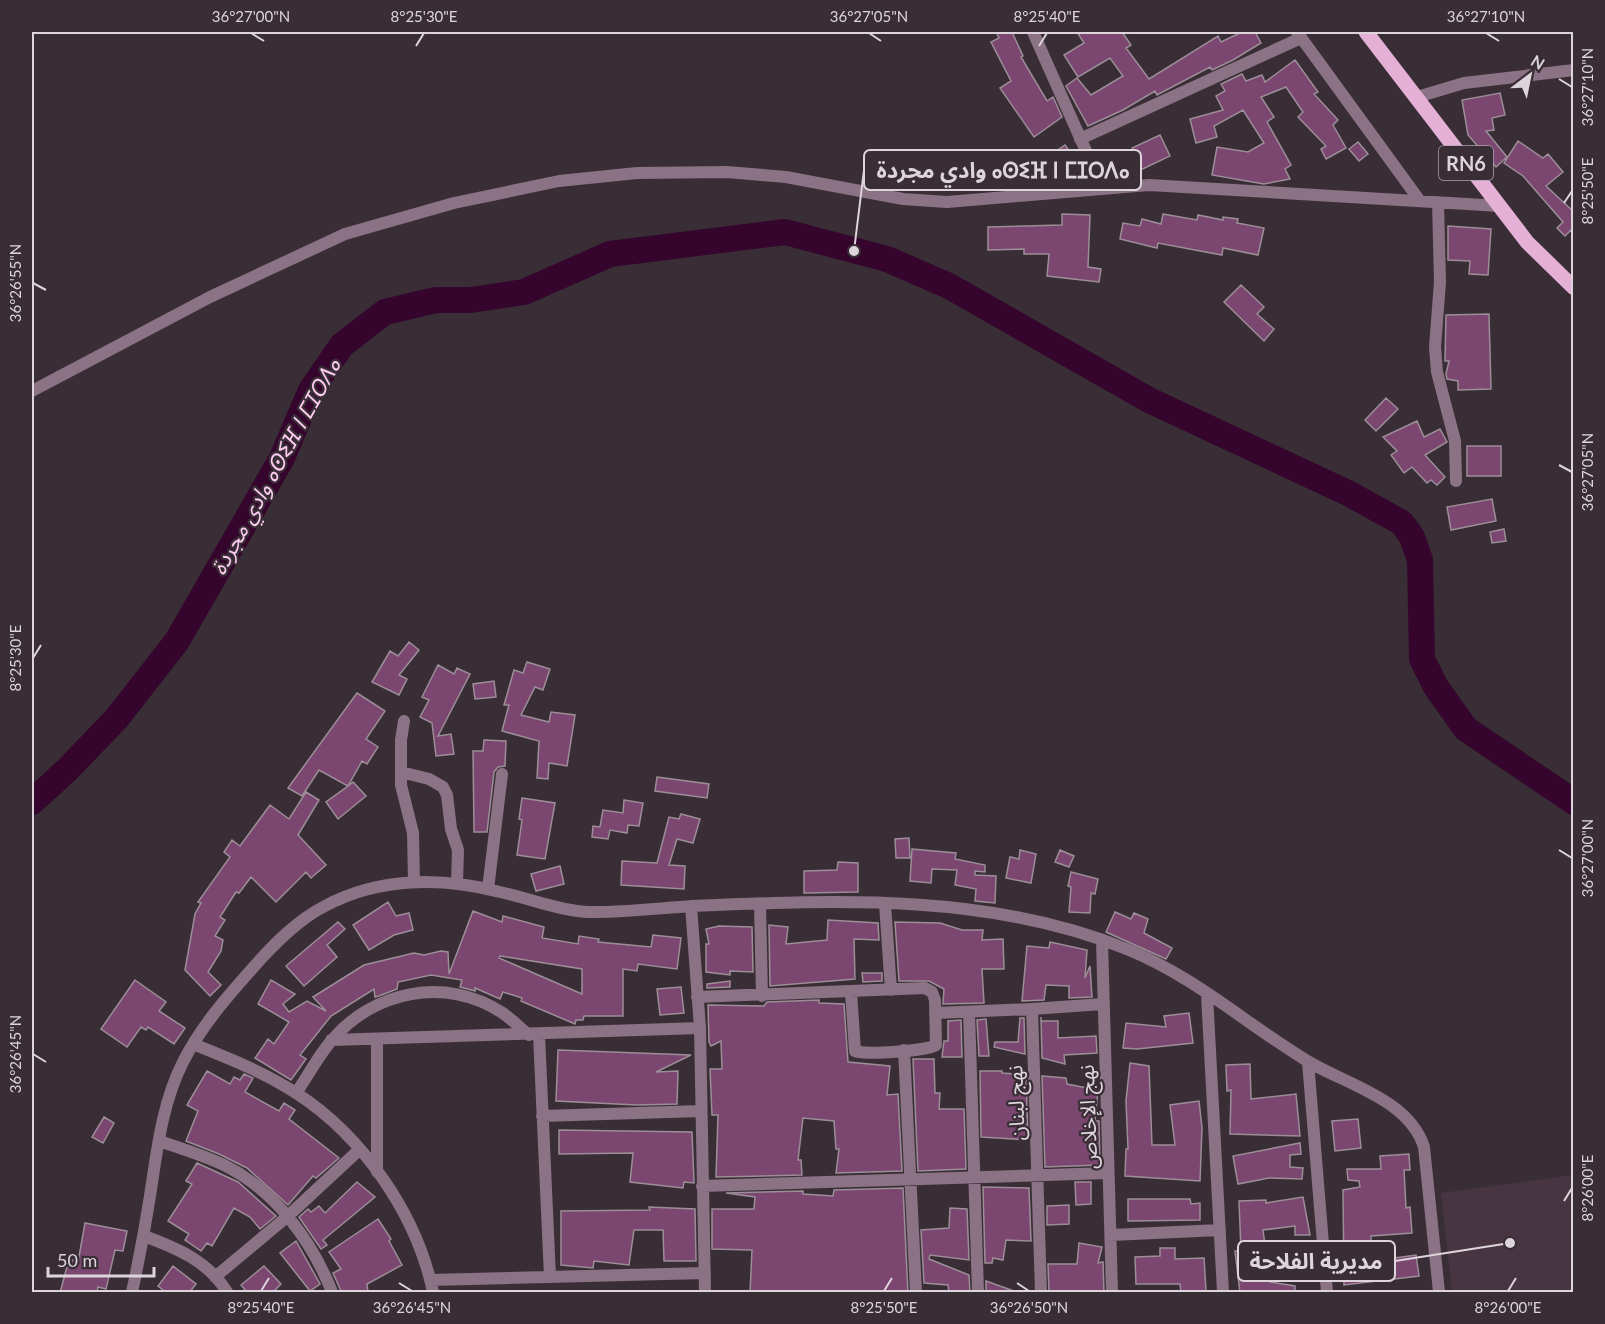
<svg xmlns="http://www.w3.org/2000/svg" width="1605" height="1324" viewBox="0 0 1605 1324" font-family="Lato,'Noto Sans Arabic','Noto Sans Tifinagh',sans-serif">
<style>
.built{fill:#473642}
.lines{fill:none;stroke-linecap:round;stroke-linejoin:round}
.river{stroke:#35052d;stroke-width:26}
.building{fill:#7b466f;stroke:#9c8e98;stroke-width:1.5;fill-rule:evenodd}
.street{stroke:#8b7284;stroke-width:12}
.primary{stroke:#e4b0d6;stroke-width:15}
.ticks{fill:none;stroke:#ddd5db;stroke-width:2}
.labels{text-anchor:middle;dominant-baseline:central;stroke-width:4.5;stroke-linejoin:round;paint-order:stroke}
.shield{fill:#392e36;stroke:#aca3aa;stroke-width:1.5}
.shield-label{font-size:20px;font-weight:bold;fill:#ddd5db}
.street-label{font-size:21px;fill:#ddd5db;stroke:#392e36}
.water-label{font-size:22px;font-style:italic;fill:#feccf1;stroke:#392e36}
.leader{fill:none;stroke:#ddd5db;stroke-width:2}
.callout-dot{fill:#ddd5db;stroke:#392e36;stroke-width:2}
.callout{fill:#392e36;stroke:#ddd5db;stroke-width:2}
.callout-label{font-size:22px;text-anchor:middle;font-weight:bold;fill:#ddd5db}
.neatline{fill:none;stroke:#ddd5db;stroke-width:2}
.ticks-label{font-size:15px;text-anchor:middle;fill:#ddd5db}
</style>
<rect width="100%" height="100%" fill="#392e36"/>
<!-- built -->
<path class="built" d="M1573,1175V1292H1452L1441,1193Z"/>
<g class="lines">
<!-- river -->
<path class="river" d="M32,802L67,770L117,718L177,641L282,458L311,390L342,345L385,312L436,300H471L524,292L610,254L785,232L887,259L949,286L1149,400L1350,494L1402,523L1412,537L1420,560L1422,659L1436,687L1466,729L1574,802"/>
</g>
<!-- building -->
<path class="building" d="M996,32H1012L1023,56L1021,57L1047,101L1053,97L1062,117L1034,137L1000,88L1011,81L991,42L999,38Z
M1077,32H1122L1131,45L1126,48L1149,79L1218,36L1221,42L1242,32H1255L1261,43L1233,60L1212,70L1210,67L1157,95L1155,91L1123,110L1088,126L1066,86L1077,78L1091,95L1123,76L1110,58L1078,77L1064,55L1084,43Z
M1295,60L1318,92L1314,94L1338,120L1333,125L1346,148L1326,159L1321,149L1326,146L1298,117L1303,112L1286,87L1261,97L1274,117L1267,122L1291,165L1285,169L1290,179L1264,184L1212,175L1217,147L1248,152L1264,143L1243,110L1214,126L1217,137L1196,143L1190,119L1223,110L1216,96L1225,91L1221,84L1242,74L1246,81L1262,75L1265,82Z
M1500,93L1505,115L1492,118L1494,130L1486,131L1507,157L1496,167L1468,135L1462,100Z
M1160,135L1170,156L1130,175L1122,158L1134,152L1132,148Z
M1518,141L1543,158L1548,154L1563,172L1546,186L1574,212V233L1571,230L1565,236L1557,228L1563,222L1523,176L1504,163Z
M1358,142L1368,154L1359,161L1349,149Z
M1065,145L1079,165L1057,181L1052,175L1045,180L1039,172L1046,166L1042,161Z
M1062,214L1090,215L1088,267L1101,269L1099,282L1047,276L1049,254H1024V249L988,250V227L1062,225Z
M1163,214L1197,220L1198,215L1223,220V217L1238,219L1237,223L1264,228L1258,255L1223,248L1222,255L1158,243L1157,248L1120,239L1123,223L1140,226L1142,219L1161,224Z
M1448,226L1491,229L1488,275L1469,274L1470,261L1448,260Z
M1241,285L1264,307L1257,314L1274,329L1264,341L1224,302Z
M1489,314L1491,389L1458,390V381L1447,379L1446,374L1449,361H1445L1446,315Z
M1386,398L1398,409L1376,431L1365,420Z
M1417,421L1424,437L1440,429L1447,442L1425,455L1445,477L1437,485L1431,480L1427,483L1412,467L1404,473L1391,455L1397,451L1383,437Z
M1467,446H1501V476H1467Z
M1492,499L1496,521L1451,530L1447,507Z
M1504,529L1506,541L1492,543L1490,532Z
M409,642L419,650L399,675L407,679L399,695L372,682L390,651L398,656Z
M527,662L550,669L543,690L535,687L521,715L549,722L551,712L575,715L567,766L549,763L548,779L537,778L539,741L502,731L509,705H504L514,670L523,673Z
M438,665L454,674L457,668L470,674L438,736L451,734L454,754L436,756L432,723L420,717L429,700L422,697Z
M494,681L496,697L475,699L473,684Z
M357,693L385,711L366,739L378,747L367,764L362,761L348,786L353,782L366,796L338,819L326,802L348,786L319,770L302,796L288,788Z
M484,740L506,741L505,766L498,767L494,772L487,832H474L473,751H483Z
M657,777L709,784L707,798L655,791Z
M306,792L319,800L298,835L326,865L311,878L306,872L276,902L251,877L239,893L236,892L220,917L225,920L215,936L223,940L221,951L208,972L221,985L210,996L185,970L195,914L201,903L198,902L230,857L224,852L232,840L240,846L270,805L289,819Z
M522,798L555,803L545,859L517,855L522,820L519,819Z
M624,800L643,803L639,826L628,825L627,833L610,830L608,839L592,837L593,826L600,827L603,810L623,813Z
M681,814L700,819L693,843L677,839L669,865L685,866L684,889L621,885L622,861L657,863L669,817L679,819Z
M909,838L910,858H896L895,839Z
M912,849L956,853L955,859L985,865V872L975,871V875L996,876L995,903L975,901L976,889L955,885L957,870L932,869L931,883L910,881Z
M1020,850L1036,854L1031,883L1006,878L1010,857L1019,859Z
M1060,850L1074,856L1069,867L1055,862Z
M838,862L858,863V892L804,893V871L837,870Z
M560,866L564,884L536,891L531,874Z
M1071,872L1098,879L1095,894L1091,893L1090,913L1069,912L1071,887L1068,886Z
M388,902L396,916L409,913L413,930L394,935L369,950L353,925Z
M473,911L502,922L503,916L544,927L542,938L578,944L579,936L599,939L598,942L651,947L653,935L681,938L677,969L638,964L637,971L623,969V1016H584L583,1020H576L575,1024L521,1001L522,998L503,992L500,999L475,988V991L460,987L462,980L431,975L398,982L397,989L379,996L375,997L374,989L331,1016L300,1055L306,1059L291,1080L255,1058L268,1039L274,1044L289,1022L258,1004L271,980L295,994L283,1004L289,1012L307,1001L326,1011L313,997L364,965L414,953L424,955L441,951L448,952L449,974ZM500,956L582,969V994L499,958Z
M1115,912L1131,919L1134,913L1148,919L1144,933L1172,948L1166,959L1106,932Z
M828,920L878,923L879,940L854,939L855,979L770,986L769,925L788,927L786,944L827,940Z
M338,922L345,929L327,945L337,957L304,986L286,966Z
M895,922L940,923L962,930H983L982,940L1003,939L1004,969H982L984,1003L943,1004L944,989L929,981H899Z
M719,926L752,927L753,972L730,971V975L706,972V944H709L706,929Z
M1050,942L1087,950L1085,978L1090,966L1092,997L1069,998V986L1046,985L1044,1000L1022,1001L1027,946L1049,948Z
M862,973H882V981L863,982Z
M135,980L166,1002L159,1011L185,1028L174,1044L148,1027L146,1030L141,1027L127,1047L101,1029Z
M730,981V987L707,988V984Z
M681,987L684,1013L660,1015L657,989Z
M819,1000V1003L844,1004L848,1062L890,1066L887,1095L898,1094L902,1171L836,1173L839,1149H836L834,1121L803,1118L798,1160H801L802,1175L716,1177L718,1115H712L710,1069H722L721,1041L711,1046L709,1042L708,1005L764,1006L767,1002Z
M1189,1013L1193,1043L1137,1049L1123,1048L1126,1023L1166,1027L1164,1016Z
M1041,1017V1021H1058V1038L1096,1036L1097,1053L1064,1055L1065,1064L1042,1058Z
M1020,1018H1024L1025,1054L994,1047L995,1042H1018Z
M986,1019L989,1056H979L977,1020Z
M961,1020L962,1057H942L944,1041H948V1021Z
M558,1050L691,1055L656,1072L678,1071L677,1104L637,1105L556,1101Z
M913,1059H934L935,1093H940L939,1109H964L966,1169L918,1171Z
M1130,1063L1149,1066L1152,1145H1175L1170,1105L1199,1101L1202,1128L1200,1181L1125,1176L1126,1149H1128L1126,1101Z
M1250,1064L1251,1099L1296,1094L1300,1136L1230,1134L1231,1090L1227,1091L1226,1065Z
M207,1071L230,1084L234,1077L240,1080L244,1074L253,1078L245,1092L279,1111L284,1103L295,1110L289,1119L339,1158L316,1178L313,1176L288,1205L247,1168L219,1154L186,1141L198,1111L187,1105Z
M980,1071H1002V1073L1026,1075L1028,1140L981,1137Z
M1042,1076L1066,1078L1067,1084L1098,1090L1095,1121H1099L1100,1165L1045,1167Z
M104,1117L114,1123L103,1143L92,1137Z
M1358,1119L1361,1148L1335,1151L1332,1121Z
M559,1130L692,1132L694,1183L684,1182L683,1188L630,1182L633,1153L559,1154Z
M1300,1143L1301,1154L1290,1155V1167L1303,1168L1302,1179L1269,1178L1238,1184L1233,1156Z
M1409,1154L1410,1170H1404L1406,1208L1410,1207L1412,1233L1371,1236V1258L1372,1261L1416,1255L1419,1276L1344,1285L1343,1190L1360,1187L1359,1181L1348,1180L1347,1169H1381L1380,1156Z
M197,1163L238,1182L276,1216L260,1229L250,1217L234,1208L212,1246L207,1243L201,1251L185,1240L189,1234L168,1221L192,1184L186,1181Z
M357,1182L375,1197L323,1240L327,1245L321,1249L299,1217L308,1209L311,1212L319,1206L325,1213Z
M1075,1182H1091V1204L1076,1205Z
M983,1187L1029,1188L1031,1241L1006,1240L1003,1260L993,1258L992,1263H985Z
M903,1188L908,1293H750L752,1250L712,1249V1209H754L755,1197L726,1193L803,1191V1194L833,1196L834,1190Z
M1303,1197L1310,1235H1295V1226L1263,1230L1270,1282L1295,1286V1293H1240L1235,1251H1241L1239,1201L1266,1200V1203Z
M1128,1199H1190L1191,1204L1200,1203V1220L1128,1221Z
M1069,1205V1224L1047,1225V1206Z
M649,1207L695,1209L696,1261H664L663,1230H634L629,1265L594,1261L593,1268L561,1265V1211L650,1210Z
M950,1208L967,1209L969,1260L930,1255L929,1259L969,1275L970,1293H949L948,1285L924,1283L921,1230L949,1228Z
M378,1219L391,1239L389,1241L402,1265L367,1284L368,1293H342L333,1273L341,1269L329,1252Z
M85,1223L127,1231L123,1251L115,1250L106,1289L98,1287L97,1293H60L69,1259L78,1262Z
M296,1241L320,1284L310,1291L280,1253Z
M1079,1243L1102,1247L1098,1263L1103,1262L1104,1293H1049L1048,1264H1077Z
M1160,1248H1175V1259L1204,1258L1206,1291L1181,1292L1180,1284H1136L1135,1257L1160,1256Z
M173,1266L196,1284L189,1293H167L158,1286Z
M264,1266L281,1284L272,1293H248L241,1285Z
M986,1281L1014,1291V1293H986Z"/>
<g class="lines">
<!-- street -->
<path class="street" d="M1033,32L1102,187
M1297,32L1420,201
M1417,97L1464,83L1574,70
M1080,139L1301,38
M1438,202L1440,282L1435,347L1437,372L1455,441L1456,481
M32,391L210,297L345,234L454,203L559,181L637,173L727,172L786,177L903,199L947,202L1149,185L1500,206
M404,721L401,740V785L413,833L414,882
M401,772L429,779L443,787L447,795L451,829L458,850L457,883
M488,889L502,774
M760,904L762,996
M885,904L891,990
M691,906L700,1028L705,1292
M1102,941L1112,1292
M1207,995L1223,1292
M697,997L925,988L932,992L935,1000L936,1045C926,1051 866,1055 855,1051L851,992
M1032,1009L1103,1004
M969,1012L978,1292
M935,1013L1032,1009L1041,1292
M539,1035L550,1277
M331,1040L700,1028
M193,1044C228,1058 264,1072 296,1093C363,1136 417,1215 433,1292
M904,1050L916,1292
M1308,1062L1327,1292
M296,1093C308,1076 318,1056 332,1040C373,991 446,976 501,1012C511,1018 520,1028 529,1035
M542,1116L701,1111
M159,1141C180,1148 203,1155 224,1165C275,1190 312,1241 332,1292
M377,1172V1039
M702,1186L1108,1173
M1111,1235L1220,1230
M144,1236C177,1248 208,1261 227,1292
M215,1277L288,1216L359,1150
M430,1280L705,1273
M132,1292C139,1260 145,1228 150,1196C157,1151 162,1103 183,1062C200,1028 226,998 251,970C272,946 297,920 325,906C379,877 442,877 500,892C532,899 562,912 595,912C628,912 661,908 693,906C838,900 992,893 1129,950C1195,977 1249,1026 1309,1062C1348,1085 1409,1100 1424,1147L1439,1292"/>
<!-- primary -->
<path class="primary" d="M1366,32L1527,242L1574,288"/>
</g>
<!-- ticks -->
<path class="ticks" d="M251,33L264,41M869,33L881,41M1486,33L1499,41M416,46L424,33M1039,46L1047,33M1559,79L1572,87M1564,203L1572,191M33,283L46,290M1559,465L1572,472M33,658L41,645M1559,850L1572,858M33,1054L46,1062M1564,1201L1572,1188M399,1283L412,1291M1017,1283L1029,1291M261,1291L269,1278M884,1291L892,1278M1508,1291L1516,1278"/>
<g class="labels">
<!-- shield labels -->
<rect class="shield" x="1439" y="146" width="54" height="34" rx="4.5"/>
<g class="shield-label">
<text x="1466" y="163">RN6</text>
</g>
<!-- street labels -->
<g class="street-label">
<text transform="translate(1015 1103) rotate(-92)">نهج لبنان</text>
<text transform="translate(1087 1117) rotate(-92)">نهج الإخلاص</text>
</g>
<!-- water labels -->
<g class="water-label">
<text transform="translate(275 466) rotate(-61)">وادي مجردة ⴰⵙⵉⴼ ⵏ ⵎⵊⵔⴷⴰ</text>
</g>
</g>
<!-- callouts -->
<path class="leader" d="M854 251L864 170M1510 1243L1395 1261"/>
<g class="callout-dot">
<circle cx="854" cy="251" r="6"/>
<circle cx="1510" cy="1243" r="6"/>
</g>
<g class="callout">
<rect x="864" y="150" width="277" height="40" rx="6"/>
<rect x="1238" y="1241" width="157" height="40" rx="6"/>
</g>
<g class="callout-label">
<text x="1003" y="178">وادي مجردة ⴰⵙⵉⴼ ⵏ ⵎⵊⵔⴷⴰ</text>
<text x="1316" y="1269">مديرية الفلاحة</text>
</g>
<!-- border -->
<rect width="1605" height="1324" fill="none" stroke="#392e36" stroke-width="66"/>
<!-- north arrow -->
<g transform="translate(1530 75) rotate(32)" stroke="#392e36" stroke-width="4.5" paint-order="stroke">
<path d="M0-4.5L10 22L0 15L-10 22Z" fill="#ddd5db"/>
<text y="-9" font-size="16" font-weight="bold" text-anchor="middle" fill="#ddd5db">N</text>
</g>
<!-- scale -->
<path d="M48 1267v9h106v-9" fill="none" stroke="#ddd5db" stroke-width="3"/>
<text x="57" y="1267" font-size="18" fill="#ddd5db" stroke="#392e36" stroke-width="4.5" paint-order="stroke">50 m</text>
<rect x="33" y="33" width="1539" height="1258" class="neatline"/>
<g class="ticks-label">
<text x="251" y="22">36°27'00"N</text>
<text x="424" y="22">8°25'30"E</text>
<text x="869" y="22">36°27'05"N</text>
<text x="1047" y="22">8°25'40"E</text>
<text x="1486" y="22">36°27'10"N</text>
<text transform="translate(1588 87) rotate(-90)" y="5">36°27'10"N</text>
<text transform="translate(1588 191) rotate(-90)" y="5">8°25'50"E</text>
<text transform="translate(16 283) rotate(-90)" y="5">36°26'55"N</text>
<text transform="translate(1588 472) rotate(-90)" y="5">36°27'05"N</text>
<text transform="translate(16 658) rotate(-90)" y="5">8°25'30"E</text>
<text transform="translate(1588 858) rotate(-90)" y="5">36°27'00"N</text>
<text transform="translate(16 1054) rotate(-90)" y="5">36°26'45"N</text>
<text transform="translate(1588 1188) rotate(-90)" y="5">8°26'00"E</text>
<text x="261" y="1313">8°25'40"E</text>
<text x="412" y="1313">36°26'45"N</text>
<text x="884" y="1313">8°25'50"E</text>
<text x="1029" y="1313">36°26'50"N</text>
<text x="1508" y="1313">8°26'00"E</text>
</g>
</svg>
